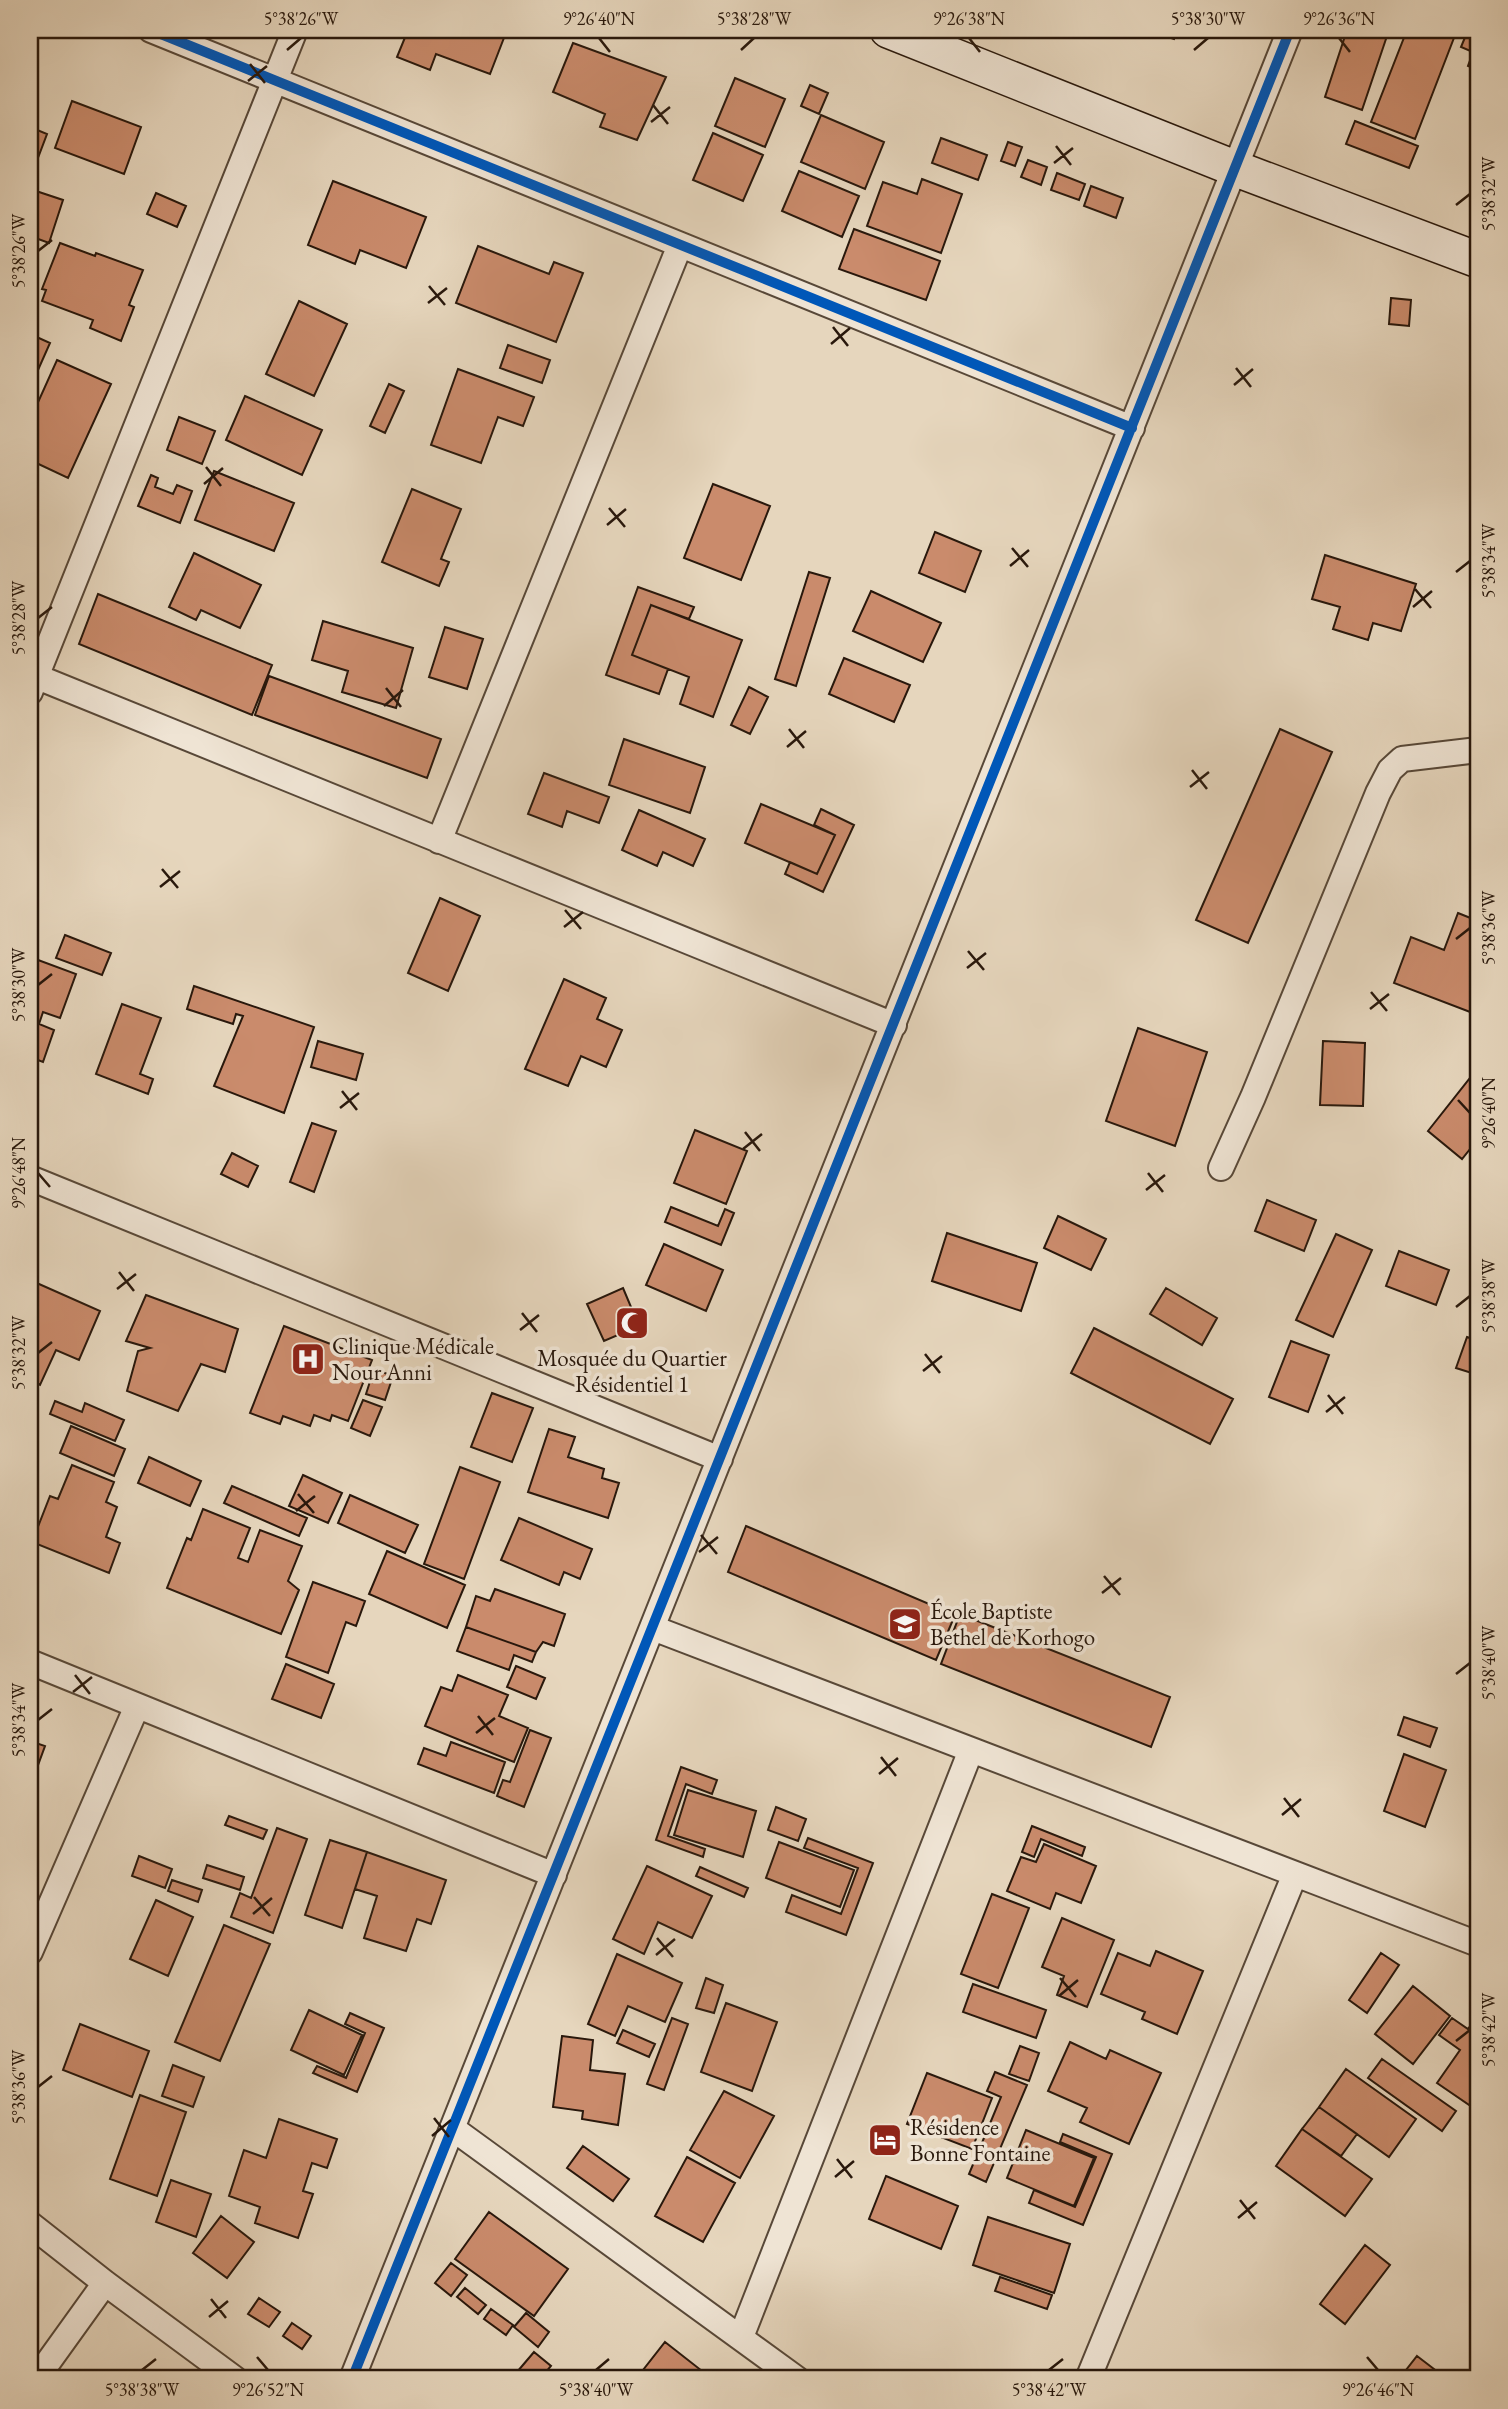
<svg xmlns="http://www.w3.org/2000/svg" width="1508" height="2409" viewBox="0 0 1508 2409" font-family="'EB Garamond',serif">
<style>
.building{fill:#ca8b6c;stroke:#29180c;stroke-width:2}
.lines{fill:none;stroke-linecap:round;stroke-linejoin:round}
.street-casing{stroke:#584838;stroke-width:28}
.secondary-casing{stroke:#29180c;stroke-width:38}
.street{stroke:#efe4d4;stroke-width:24}
.secondary{stroke:#efe4d4;stroke-width:35}
.cycleway-casing{stroke:#efe4d4;stroke-width:15}
.cycleway{stroke:#0057b8;stroke-width:10}
.ticks{fill:none;stroke:#29180c;stroke-width:2.5}
.labels{text-anchor:middle;dominant-baseline:central;stroke-width:7;stroke-linejoin:round;paint-order:stroke}
.poi-label{font-size:23px;fill:#29180c;stroke:#efe4d4;text-anchor:start}
.neatline{fill:none;stroke:#29180c;stroke-width:2.5}
.ticks-label{font-size:18px;text-anchor:middle;fill:#29180c}
</style>
<rect width="100%" height="100%" fill="#e6d6bd"/>
<filter id="stains"><feTurbulence type="fractalNoise" baseFrequency=".00286" numOctaves="4"/><feColorMatrix values="0 0 0 0 .2 0 0 0 0 .09 0 0 0 0 .02 0 0 0 .5 -.17"/></filter>
<radialGradient id="worn" r=".72"><stop offset=".6" stop-color="#630" stop-opacity="0"/><stop offset="1" stop-color="#630" stop-opacity=".3"/></radialGradient>
<!-- building -->
<path class="building" d="M408,30H507L490,74L436,54L430,70L397,57Z
M1147,30H1177L1174,39Z
M1347,30H1389L1362,110L1325,97Z
M1407,30H1457L1415,139L1371,122Z
M1468,30H1478V70L1468,66L1473,52L1461,47Z
M573,43L666,77L637,140L600,127L605,114L553,92Z
M735,78L785,99L765,147L715,126Z
M810,85L828,93L819,114L801,106Z
M72,101L141,127L124,174L55,148Z
M821,115L884,142L865,189L801,162Z
M1355,121L1418,146L1409,168L1346,144Z
M30,127L47,134L36,163L30,160Z
M713,133L763,155L743,201L693,180Z
M941,138L987,155L978,180L932,163Z
M1008,142L1022,147L1015,166L1001,161Z
M1028,160L1047,167L1041,185L1021,177Z
M799,171L859,196L842,237L782,211Z
M1057,173L1085,184L1079,200L1051,190Z
M922,179L962,194L941,253L867,226L883,182L917,194Z
M333,181L426,217L406,268L360,250L355,264L308,245Z
M1091,186L1123,198L1116,218L1084,206Z
M30,189L63,200L49,243L30,236Z
M156,193L186,206L177,227L147,214Z
M854,229L940,261L926,300L839,269Z
M60,243L95,256L96,253L143,270L129,305L134,307L121,341L90,328L93,320L42,301L46,290L42,289Z
M478,246L549,274L554,262L583,273L556,342L456,303Z
M1391,298L1411,300L1409,326L1389,324Z
M299,301L347,324L314,396L266,374Z
M30,334L50,343L30,388Z
M508,345L550,360L542,383L500,368Z
M57,360L111,384L68,478L30,460V420Z
M458,369L534,397L523,426L498,417L481,463L431,445Z
M389,384L404,391L385,433L370,426Z
M245,396L322,430L302,475L226,440Z
M179,417L215,431L202,464L167,450Z
M214,471L294,503L274,551L195,520Z
M151,475L158,478L155,487L173,494L177,485L192,491L180,523L138,506Z
M713,484L770,506L741,580L684,558Z
M412,489L461,509L441,559L449,562L439,586L382,562Z
M935,532L981,551L965,592L919,573Z
M194,553L261,585L240,628L201,610L196,620L169,607Z
M1325,555L1416,584L1401,631L1373,623L1368,640L1333,629L1340,607L1312,599Z
M809,572L830,578L796,686L775,679Z
M638,587L694,607L689,619L651,605L632,655L668,669L659,694L606,675Z
M871,591L941,623L923,662L853,631Z
M98,594L272,665L252,715L79,644Z
M651,605L742,640L713,717L680,704L689,677L632,655Z
M323,621L413,648L396,708L342,692L348,671L312,660Z
M445,627L483,639L467,689L429,677Z
M844,658L910,685L894,722L829,694Z
M269,676L441,739L427,778L255,715Z
M749,687L768,697L750,734L731,725Z
M1280,729L1332,752L1248,943L1196,920Z
M624,739L705,767L690,813L609,785Z
M544,773L609,797L599,823L567,811L562,827L528,814Z
M761,804L835,835L817,874L745,843Z
M821,809L854,825L823,892L785,874L790,862L817,874L835,835L814,825Z
M639,810L705,839L693,866L663,852L657,866L622,850Z
M440,898L480,916L448,991L408,973Z
M1458,913L1478,921V1015L1394,983L1411,937L1444,950Z
M65,935L111,953L102,975L56,958Z
M30,957L76,974L60,1018L43,1012L39,1024L54,1030L43,1062L30,1057Z
M564,979L606,998L597,1019L622,1030L606,1067L581,1056L568,1086L525,1069Z
M194,986L314,1027L284,1113L214,1086L243,1016L236,1014L233,1024L187,1009Z
M122,1004L161,1018L140,1074L153,1079L148,1094L96,1074Z
M1138,1028L1207,1052L1175,1146L1106,1121Z
M318,1041L363,1054L356,1080L311,1067Z
M1323,1041L1365,1043L1363,1106L1320,1105Z
M1470,1078L1478,1084V1139L1462,1159L1428,1131Z
M312,1123L336,1131L314,1192L290,1182Z
M695,1130L747,1151L726,1204L674,1183Z
M232,1153L258,1166L248,1187L221,1174Z
M1267,1200L1316,1220L1304,1251L1255,1231Z
M671,1207L718,1226L725,1209L734,1213L721,1245L665,1222Z
M1058,1216L1106,1239L1091,1270L1044,1248Z
M947,1233L1037,1263L1021,1311L932,1281Z
M1336,1234L1372,1250L1333,1337L1296,1320Z
M664,1244L723,1270L706,1311L646,1285Z
M1399,1251L1449,1270L1436,1305L1386,1286Z
M30,1280L100,1311L79,1360L56,1350L40,1385L30,1380Z
M623,1288L639,1326L604,1341L587,1304Z
M1166,1288L1217,1318L1202,1345L1150,1314Z
M146,1295L238,1329L225,1372L201,1364L178,1411L127,1391L138,1351L150,1348L126,1341Z
M284,1326L372,1360L348,1421L332,1415L330,1421L314,1415L310,1426L283,1416L280,1424L250,1413Z
M1094,1328L1233,1399L1210,1444L1071,1373Z
M1467,1337L1478,1341V1375L1456,1368Z
M1291,1341L1329,1355L1308,1412L1269,1397Z
M374,1369L393,1376L385,1400L366,1394Z
M492,1393L533,1408L512,1462L471,1447Z
M363,1400L382,1407L370,1436L351,1428Z
M55,1401L82,1412L85,1403L124,1420L115,1441L50,1414Z
M71,1426L125,1449L114,1476L60,1453Z
M549,1429L575,1437L568,1457L604,1469L602,1478L619,1483L608,1518L528,1492Z
M149,1457L201,1481L190,1506L138,1483Z
M72,1465L114,1482L106,1502L117,1507L106,1537L120,1543L109,1573L32,1542L50,1496L58,1499Z
M460,1467L500,1482L464,1579L424,1564Z
M303,1475L342,1493L328,1523L289,1506Z
M232,1486L307,1518L299,1536L224,1503Z
M350,1495L418,1525L405,1553L338,1523Z
M203,1509L250,1528L238,1558L248,1562L260,1530L302,1546L288,1581L299,1590L281,1634L167,1588L187,1538L191,1540Z
M519,1518L592,1549L580,1579L564,1572L559,1585L501,1560Z
M746,1526L955,1615L936,1660L728,1572Z
M387,1551L465,1585L447,1628L369,1594Z
M313,1582L365,1601L356,1626L346,1622L328,1673L286,1657Z
M495,1589L565,1614L554,1646L543,1642L536,1652L466,1627L476,1596L490,1601Z
M960,1614L1170,1697L1151,1747L941,1664Z
M466,1627L536,1652L532,1662L514,1655L509,1670L457,1651Z
M286,1664L334,1684L321,1718L272,1699Z
M516,1666L545,1678L536,1699L507,1687Z
M458,1675L508,1695L499,1716L528,1728L514,1762L425,1726L441,1687L452,1691Z
M1404,1717L1437,1728L1430,1747L1398,1735Z
M530,1730L551,1738L524,1807L497,1796L503,1780L510,1782Z
M30,1741L45,1746L30,1787Z
M451,1742L505,1762L494,1793L418,1764L424,1748L446,1756Z
M1404,1754L1446,1770L1425,1827L1384,1811Z
M681,1767L717,1780L712,1794L686,1784L668,1836L705,1849L703,1857L656,1840Z
M688,1790L756,1811L743,1857L674,1835Z
M776,1807L806,1819L798,1841L768,1830Z
M229,1816L267,1830L263,1839L225,1825Z
M1032,1826L1085,1847L1082,1856L1041,1839L1034,1857L1022,1852Z
M277,1828L307,1839L273,1933L231,1917L240,1893L251,1898Z
M808,1838L873,1863L846,1935L786,1912L792,1895L841,1914L858,1868L804,1848Z
M330,1840L367,1852L342,1928L305,1915Z
M779,1842L854,1870L840,1907L766,1878Z
M1044,1844L1096,1866L1081,1903L1056,1893L1050,1909L1007,1891L1021,1857L1036,1862Z
M367,1852L446,1880L431,1924L417,1919L406,1951L364,1938L377,1896L355,1889Z
M139,1856L172,1869L165,1888L132,1876Z
M207,1865L244,1877L240,1890L203,1878Z
M647,1866L712,1896L692,1938L658,1922L644,1954L613,1939Z
M700,1867L748,1888L744,1897L696,1876Z
M172,1880L202,1890L198,1902L168,1891Z
M992,1894L1029,1908L998,1988L961,1974Z
M156,1900L193,1917L168,1976L130,1959Z
M1062,1918L1114,1940L1087,2007L1057,1995L1064,1976L1042,1967Z
M224,1925L270,1944L220,2061L175,2042Z
M1156,1951L1203,1971L1177,2034L1142,2019L1145,2012L1101,1994L1118,1953L1150,1966Z
M1381,1953L1399,1965L1367,2013L1349,2000Z
M617,1954L682,1983L665,2022L628,2006L615,2036L588,2024Z
M706,1978L723,1985L714,2013L696,2008Z
M973,1984L1046,2010L1036,2038L963,2012Z
M1413,1986L1450,2016L1413,2064L1375,2034Z
M726,2003L777,2022L752,2091L701,2072Z
M309,2010L362,2035L344,2075L291,2050Z
M350,2013L384,2028L357,2092L313,2073L317,2066L346,2078L365,2033L345,2024Z
M1478,2015V2111L1437,2083L1460,2050L1439,2035L1452,2018L1468,2029Z
M672,2018L688,2024L664,2090L647,2084Z
M80,2024L149,2051L132,2097L63,2070Z
M623,2030L655,2044L649,2057L617,2043Z
M562,2036L593,2040L590,2070L625,2074L618,2125L582,2119L583,2111L553,2107Z
M1070,2042L1106,2059L1110,2050L1161,2073L1129,2144L1080,2122L1087,2108L1048,2091Z
M1020,2046L1039,2053L1029,2081L1009,2074Z
M1382,2059L1456,2111L1442,2131L1368,2078Z
M173,2065L204,2077L193,2107L162,2096Z
M1346,2069L1416,2119L1389,2157L1319,2107Z
M995,2072L1027,2085L986,2182L969,2174L1001,2097L987,2091Z
M927,2073L992,2098L972,2149L907,2124Z
M724,2091L774,2116L740,2178L690,2150Z
M140,2095L186,2112L157,2196L110,2179Z
M1319,2107L1357,2134L1341,2156L1302,2129Z
M279,2119L337,2139L327,2168L312,2163L303,2191L313,2194L298,2238L255,2223L260,2207L229,2196L244,2150L266,2158Z
M1302,2129L1372,2179L1345,2216L1276,2166Z
M1026,2130L1094,2158L1074,2206L1007,2178Z
M1063,2134L1112,2154L1083,2225L1029,2203L1034,2190L1075,2207L1096,2157L1060,2142Z
M583,2146L629,2179L613,2201L567,2168Z
M687,2157L735,2183L703,2242L655,2216Z
M886,2176L958,2206L941,2249L869,2219Z
M171,2180L211,2194L196,2237L156,2222Z
M489,2212L568,2269L534,2316L455,2259Z
M221,2216L254,2242L227,2278L193,2253Z
M988,2217L1070,2244L1054,2293L973,2265Z
M1365,2245L1390,2265L1345,2324L1320,2304Z
M451,2263L467,2275L451,2296L435,2283Z
M1000,2277L1052,2295L1047,2309L995,2291Z
M465,2288L486,2305L478,2314L457,2297Z
M259,2298L280,2312L269,2327L248,2314Z
M491,2309L513,2325L506,2335L484,2319Z
M526,2313L549,2332L538,2347L514,2327Z
M292,2323L311,2336L302,2349L283,2336Z
M665,2342L711,2378L710,2379H636Z
M534,2352L551,2366L540,2379H525L517,2372Z
M1417,2356L1447,2379H1399Z"/>
<g class="lines">
<!-- street casing -->
<g class="street-casing">
<path id="street" d="M151,30L1132,428
M30,674L894,1025
M30,692L295,30
M439,841L680,245
M1221,1168L1253,1097L1378,793L1390,770L1402,759L1478,750
M30,1178L720,1459
M653,1628L1478,1944
M30,1662L554,1875
M30,1952L137,1706
M452,2128L797,2379
M30,2224L105,2283L235,2379
M741,2337L971,1750
M36,2379L105,2283
M352,2379L1290,30
M1088,2379L1295,1874"/>
</g>
<!-- secondary casing -->
<g class="secondary-casing">
<path id="secondary" d="M888,30L1234,168L1478,260"/>
</g>
<!-- street -->
<use href="#street" class="street"/>
<!-- secondary -->
<use href="#secondary" class="secondary"/>
<!-- cycleway casing -->
<g class="cycleway-casing">
<path id="cycleway" d="M151,30L1132,428
M352,2379L1290,30"/>
</g>
<!-- cycleway -->
<use href="#cycleway" class="cycleway"/>
</g>
<!-- ticks -->
<path class="ticks" d="M599,38L610,52M969,38L980,52M1339,38L1350,52M287,50L301,38M741,50L754,38M1194,50L1208,38M250,64L265,83M248,81L267,66M653,105L668,124M651,122L670,107M1056,146L1071,165M1054,163L1073,148M1456,205L1470,194M38,251L52,240M429,286L445,305M428,303L447,288M833,327L848,346M831,344L850,328M1236,368L1251,387M1234,385L1253,369M206,467L221,486M204,484L223,468M609,508L625,527M607,525L626,509M1012,548L1028,567M1010,566L1029,550M1456,572L1470,561M1415,589L1431,608M1413,607L1432,591M38,618L52,607M386,688L401,707M384,706L403,690M789,729L804,748M787,747L806,731M1192,770L1207,789M1190,787L1209,772M162,869L178,888M160,887L180,871M565,910L581,929M564,927L583,912M1456,939L1470,928M968,951L984,970M967,968L986,953M38,985L52,974M1371,992L1387,1011M1370,1009L1389,994M342,1091L357,1110M1458,1100L1470,1113M340,1108L359,1093M745,1132L760,1151M743,1149L762,1134M38,1173L50,1187M1148,1173L1163,1192M1146,1190L1165,1175M119,1272L134,1291M117,1289L136,1274M1456,1307L1470,1296M522,1313L537,1332M520,1330L539,1315M38,1353L52,1342M925,1354L940,1373M923,1371L942,1356M1328,1395L1343,1414M1326,1412L1345,1397M298,1494L314,1513M296,1511L315,1496M701,1535L717,1554M699,1552L718,1537M1104,1576L1120,1595M1102,1593L1121,1578M1456,1674L1470,1663M75,1675L90,1694M73,1692L92,1677M478,1716L493,1735M38,1720L52,1709M476,1733L495,1718M881,1757L896,1776M879,1774L898,1758M1284,1798L1299,1817M1282,1815L1301,1799M254,1897L270,1916M253,1914L272,1898M657,1938L673,1957M656,1955L675,1939M1060,1978L1076,1997M1059,1996L1078,1980M1456,2041L1470,2030M38,2087L52,2076M434,2118L449,2137M432,2136L451,2120M837,2159L852,2178M835,2177L854,2161M1240,2200L1255,2219M1238,2218L1257,2202M211,2299L226,2318M209,2317L228,2301M257,2357L268,2370M1367,2357L1378,2370M142,2370L156,2359M596,2370L609,2359M1049,2370L1063,2359"/>
<!-- icons -->
<defs>
<g id="mosque-square" transform="scale(1.75)"><rect x="-9" y="-9" width="18" height="18" rx="4" fill="#8f2418" stroke="#efe4d4"/><path d="M3.5-4.9A6 6 0 1 0 3.5 4.9A5 5 0 1 1 3.5-4.9Z" fill="#fff"/></g>
<g id="hospital-square" transform="scale(1.75)"><rect x="-9" y="-9" width="18" height="18" rx="4" fill="#8f2418" stroke="#efe4d4"/><path d="M-5-5h3v3.5h4V-5h3V5h-3V1.5h-4V5h-3Z" fill="#fff"/></g>
<g id="school-square" transform="scale(1.75)"><rect x="-9" y="-9" width="18" height="18" rx="4" fill="#8f2418" stroke="#efe4d4"/><path d="M0-5L7-2L0 1L-7-2ZM-4 1L0 2.5L4 1V4Q0 6-4 4Z" fill="#fff"/></g>
<g id="hotel-square" transform="scale(1.75)"><rect x="-9" y="-9" width="18" height="18" rx="4" fill="#8f2418" stroke="#efe4d4"/><path d="M-6-4.5h1.5V1H6V5H4.5V3h-9V5H-6ZM-4 0a1.8 1.8 0 1 1 3.6 0ZM.5 0V-2.5h3Q6-2.5 6 0Z" fill="#fff"/></g>
</defs>
<g fill-rule="evenodd">
<use href="#mosque-square" x="632" y="1323"/>
<use href="#hospital-square" x="308" y="1359"/>
<use href="#school-square" x="905" y="1624"/>
<use href="#hotel-square" x="885" y="2140"/>
</g>
<g class="labels">
<!-- poi labels -->
<g class="poi-label">
<text x="332" y="1346">Clinique Médicale<tspan x="332" dy="26">Nour Anni</tspan></text>
<text x="632" y="1358" text-anchor="middle">Mosquée du Quartier<tspan x="632" dy="26">Résidentiel 1</tspan></text>
<text x="930" y="1611">École Baptiste<tspan x="930" dy="26">Bethel de Korhogo</tspan></text>
<text x="910" y="2127">Résidence<tspan x="910" dy="26">Bonne Fontaine</tspan></text>
</g>
</g>
<!-- margin -->
<rect width="1508" height="2409" fill="none" stroke="#e6d6bd" stroke-width="77"/>
<rect x="38" y="38" width="1432" height="2332" class="neatline"/>
<g class="ticks-label">
<text x="301" y="25">5°38'26"W</text>
<text x="599" y="25">9°26'40"N</text>
<text x="754" y="25">5°38'28"W</text>
<text x="969" y="25">9°26'38"N</text>
<text x="1208" y="25">5°38'30"W</text>
<text x="1339" y="25">9°26'36"N</text>
<text transform="translate(1489 194) rotate(-90)" y="6">5°38'32"W</text>
<text transform="translate(19 251) rotate(-90)" y="6">5°38'26"W</text>
<text transform="translate(1489 561) rotate(-90)" y="6">5°38'34"W</text>
<text transform="translate(19 618) rotate(-90)" y="6">5°38'28"W</text>
<text transform="translate(1489 928) rotate(-90)" y="6">5°38'36"W</text>
<text transform="translate(19 985) rotate(-90)" y="6">5°38'30"W</text>
<text transform="translate(1489 1113) rotate(-90)" y="6">9°26'40"N</text>
<text transform="translate(19 1173) rotate(-90)" y="6">9°26'48"N</text>
<text transform="translate(1489 1296) rotate(-90)" y="6">5°38'38"W</text>
<text transform="translate(19 1353) rotate(-90)" y="6">5°38'32"W</text>
<text transform="translate(1489 1663) rotate(-90)" y="6">5°38'40"W</text>
<text transform="translate(19 1720) rotate(-90)" y="6">5°38'34"W</text>
<text transform="translate(1489 2030) rotate(-90)" y="6">5°38'42"W</text>
<text transform="translate(19 2087) rotate(-90)" y="6">5°38'36"W</text>
<text x="142" y="2396">5°38'38"W</text>
<text x="268" y="2396">9°26'52"N</text>
<text x="596" y="2396">5°38'40"W</text>
<text x="1049" y="2396">5°38'42"W</text>
<text x="1378" y="2396">9°26'46"N</text>
</g>
<rect width="100%" height="100%" filter="url(#stains)"/>
<rect width="100%" height="100%" fill="url(#worn)"/>
</svg>
